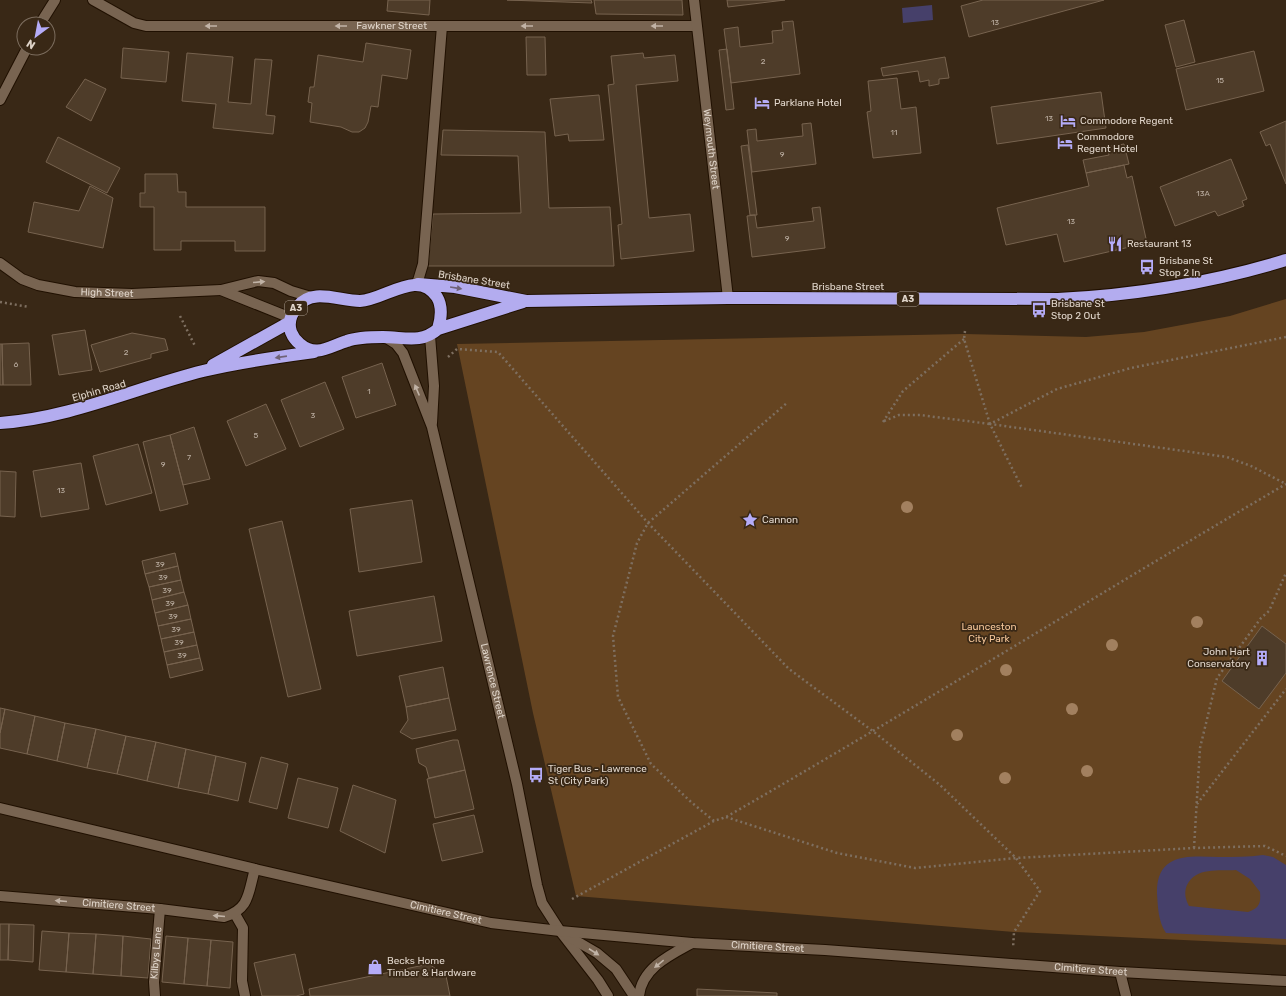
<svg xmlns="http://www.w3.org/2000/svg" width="1286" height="996" viewBox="0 0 1286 996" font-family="Rubik,sans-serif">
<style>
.green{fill:#654421}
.water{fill:#46406a;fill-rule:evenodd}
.building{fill:#4e3c29;stroke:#77634f}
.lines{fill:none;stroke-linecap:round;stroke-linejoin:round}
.lane-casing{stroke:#201001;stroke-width:12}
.street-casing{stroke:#201001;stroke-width:12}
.secondary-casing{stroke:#201001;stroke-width:12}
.highway-casing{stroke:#201001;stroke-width:14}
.path{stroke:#7e6f60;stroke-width:2.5;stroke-dasharray:2 3;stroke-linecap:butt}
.lane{stroke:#786451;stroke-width:10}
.street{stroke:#786451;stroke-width:10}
.secondary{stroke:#786451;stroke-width:10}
.highway{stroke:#b3acef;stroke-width:12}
.tree{fill:#a2805f}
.oneway{fill:#c1b3a6}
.oneway2{fill:#706378}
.labels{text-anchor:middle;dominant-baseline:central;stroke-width:3.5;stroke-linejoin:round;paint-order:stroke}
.number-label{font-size:8px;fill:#bcafa2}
.shield{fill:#392816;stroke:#aea194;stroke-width:1}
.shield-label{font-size:9px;font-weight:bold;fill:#e0d5ca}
.street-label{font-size:10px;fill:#e0d5ca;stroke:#392816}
.poi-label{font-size:10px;fill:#e0d5ca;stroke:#392816;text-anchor:start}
.park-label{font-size:10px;fill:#f7c89b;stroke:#392816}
</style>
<rect width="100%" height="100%" fill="#392816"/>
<!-- green -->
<path class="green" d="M1286,299V945L1014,932L576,896L533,713L457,344L964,334L1086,337L1144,332L1230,316Z"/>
<!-- water -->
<path class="water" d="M932,5L933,20L903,23L902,8Z
M1263,855L1273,857L1286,865V939L1166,933C1158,921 1158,907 1157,894C1156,852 1189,856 1219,857C1234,857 1248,857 1263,855ZM1236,870L1250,879L1260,892C1261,904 1259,908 1248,912L1189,906C1185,899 1184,892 1187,885C1196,867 1218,871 1236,870Z"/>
<!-- building -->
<path class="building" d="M388,0H430L429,15L387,11Z
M507,0H591L592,3Z
M594,0H682L683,15L596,14Z
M727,0H785L728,7Z
M983,0H1104L969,37L961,6Z
M1184,20L1195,62L1176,67L1165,25Z
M793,21L800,74L731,83L724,29L738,27L740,47L773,43L772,31L783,30L782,22Z
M526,37H545L546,75H527Z
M366,43L411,50L407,79L382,75L378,107L371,106L368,122L365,128L359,132H352L341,127L310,122L312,103L308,102L310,87H314L318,55L363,62Z
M123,48L169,52L166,82L121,78Z
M727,49L734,109L726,110L719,50Z
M1254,51L1264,91L1186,110L1176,69Z
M187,53L233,57L228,102L251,104L255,59L272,60L266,115L275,116L273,134L213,128L216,104L182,101Z
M643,53L644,58L675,55L678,81L636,85L649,218L690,214L694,251L621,259L618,225L622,224L608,85L614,84L611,56Z
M945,57L949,78L939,79V84L929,86V80L920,82L918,71L883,76L881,68Z
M897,78L901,109L916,107L921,153L873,158L867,112L871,111L868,81Z
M85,79L106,89L91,121L66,107Z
M1101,92L1106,128L997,144L991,107Z
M599,95L604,140L569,141L568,134L555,136L550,99Z
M1286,121V184L1270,144L1266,146L1260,132Z
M811,123L816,164L752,172L747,130L756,129L757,141L803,136L802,124Z
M443,130L545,132L549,208L610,207L614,266H428L433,214L521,213L518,156L441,155Z
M58,137L120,168L107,193L46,162Z
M1124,144L1129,164L1086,173L1083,160L1109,155L1107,147Z
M748,145L757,215H750L741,146Z
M1231,159L1247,199L1242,201L1244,206L1218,216L1215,211L1175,226L1160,187Z
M1124,165L1127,178L1132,176L1147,243L1064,262L1057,234L1006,245L997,208L1089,186L1086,173Z
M145,174H177L178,192H186V207H265V251H235V241H181V250H154V207H140V193H145Z
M90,186L113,198L103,248L28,232L34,202L79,211Z
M820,207L825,248L752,257L747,216L755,215L757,228L814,221L812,208Z
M85,330L92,370L59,375L52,335Z
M132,333L165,339L168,350L151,354V358L100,372L91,345Z
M29,343L31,385H3L2,344Z
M0,344H2L3,385H0Z
M382,363L396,405L356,418L342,377Z
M325,382L344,429L300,447L281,400Z
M266,404L286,449L246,466L227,421Z
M194,427L210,479L183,485L170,435Z
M170,435L188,504L160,511L143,442Z
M138,444L152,493L106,505L93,456Z
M81,463L89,509L41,517L33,471Z
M0,471L16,472L15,517L0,516Z
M412,500L422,562L359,572L350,509Z
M282,521L321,689L288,697L249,529Z
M175,553L178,566L145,574L142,561Z
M178,566L181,580L149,587L145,574Z
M181,580L184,592L152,600L149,587Z
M184,592L188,605L155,613L152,600Z
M434,596L442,641L357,656L349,611Z
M188,605L191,619L158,626L155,613Z
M191,619L194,632L161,639L158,626Z
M1262,626L1286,644V673L1259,709L1222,681Z
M194,632L197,645L164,652L161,639Z
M197,645L200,658L167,665L164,652Z
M200,658L203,670L170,678L167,665Z
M443,667L449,698L406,707L399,676Z
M449,698L456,730L412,739L400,732L408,720L406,707Z
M0,708L5,709L0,733Z
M5,709L35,716L27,754L0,748V733Z
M35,716L65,723L57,761L27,754Z
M65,723L96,729L87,768L57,761Z
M96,729L126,736L117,774L87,768Z
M126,736L156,742L147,781L117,774Z
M453,740H458L465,770L429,778L426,767L419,763L416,749Z
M156,742L186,749L178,788L147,781Z
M186,749L216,756L208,794L178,788Z
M216,756L246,763L238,801L208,794Z
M261,757L288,764L277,809L249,802Z
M465,770L474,809L435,818L427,779Z
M298,778L338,788L328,828L288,818Z
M353,785L396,800L385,853L340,831Z
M474,815L483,852L442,861L433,824Z
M0,924H9L8,960H0Z
M9,924L34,925L33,962L8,960Z
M42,931L69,933L66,972L39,970Z
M69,933L96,934L93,974L66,972Z
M96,934L123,936L121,976L93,974Z
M123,936L151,939L148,978L121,976Z
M166,936L188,938L184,984L162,982Z
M188,938L211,940L207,986L184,984Z
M211,940L233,942L230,988L207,986Z
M295,954L304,994L296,996H262L254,963Z
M429,964L446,976L450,996H310L309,989Z
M697,989L777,993V996H697Z"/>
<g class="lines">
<!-- lane casing -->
<g class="lane-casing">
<g id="lane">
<path d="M417,284L423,264L442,26"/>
<path d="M235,914L243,928L242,981L245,996"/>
<path id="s1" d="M155,996L154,982L160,909"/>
</g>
</g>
<!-- street casing -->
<g class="street-casing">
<g id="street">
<path id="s2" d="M93,0L134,23L146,26H696"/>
<path id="s3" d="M694,0L728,298"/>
<path d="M430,336L434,386L432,423"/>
<path id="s4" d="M385,337L396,344L403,353L432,427L517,784L537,885L542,903L560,931L598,980L608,996"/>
<path id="s5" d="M0,896L160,909L224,917C250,909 248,893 255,869"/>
<path d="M566,935L597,953L616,969L634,996"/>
<path d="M1120,972L1126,996"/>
</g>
</g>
<!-- secondary casing -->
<g class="secondary-casing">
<g id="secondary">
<path d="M40,24L55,0"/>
<path d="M0,100L27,48"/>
<path id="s6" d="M0,263L22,279L38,285L75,292L132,294L221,290L258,281L274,283L291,291L311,297"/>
<path d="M221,290L291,318"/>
<path id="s7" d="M0,808L255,869L491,923L560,931L692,943L825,950L1120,972L1286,981"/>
<path d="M639,996C642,968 670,955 692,943"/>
</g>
</g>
<!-- highway casing -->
<g class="highway-casing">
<path id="highway" d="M418,284L455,287L526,301L728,298L1058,299C1136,295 1211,283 1286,260
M438,329C441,319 443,307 437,297C418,268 385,300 360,301C339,301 312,287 297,307C291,314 288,323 291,332C293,337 296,341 300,344C316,358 330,346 347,341C358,337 372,337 383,337C404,337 421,344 438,329L523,302
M213,365L290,322
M0,423C71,418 135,388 203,371C239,362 277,357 314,352"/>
</g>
<!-- path -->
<path class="path" d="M0,302L29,307
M180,316L195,346
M965,331L964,339L990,424L1022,488
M1286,337L1131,368L1057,389L990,424L1227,457L1251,466L1286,484
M448,357L457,349L498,352L648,523L789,669L874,732L940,785L1016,858L1040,891L1014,932L1013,948
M884,421L899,415H920L990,424
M883,422L903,391L964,339
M1197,804L1286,689
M726,817L837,853L915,868L1016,858L1194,848L1265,846L1286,856
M714,821L691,802L651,764L618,697L613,636L637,543L648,523L788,402
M1194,848L1200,748L1217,678L1261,618L1269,611L1286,573
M572,899L714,821L726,817C914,709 1098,594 1286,484"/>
<!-- lane -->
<use href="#lane" class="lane"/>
<!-- street -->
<use href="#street" class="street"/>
<!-- secondary -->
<use href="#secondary" class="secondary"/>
<!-- highway -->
<use href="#highway" class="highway"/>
</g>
<!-- trees -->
<g class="tree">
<circle cx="907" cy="507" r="6"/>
<circle cx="1197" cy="622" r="6"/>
<circle cx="1112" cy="645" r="6"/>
<circle cx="1006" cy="670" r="6"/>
<circle cx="1072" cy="709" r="6"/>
<circle cx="957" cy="735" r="6"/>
<circle cx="1087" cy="771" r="6"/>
<circle cx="1005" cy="778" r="6"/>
</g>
<!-- one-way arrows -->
<defs><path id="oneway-solid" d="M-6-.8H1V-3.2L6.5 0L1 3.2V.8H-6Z"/></defs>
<g class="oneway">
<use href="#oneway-solid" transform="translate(211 26) rotate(-180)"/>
<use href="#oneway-solid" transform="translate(341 26) rotate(-180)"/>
<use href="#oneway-solid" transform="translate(527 26) rotate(-180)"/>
<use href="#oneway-solid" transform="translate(657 26) rotate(-180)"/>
<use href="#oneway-solid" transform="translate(259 282) rotate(-5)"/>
<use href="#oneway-solid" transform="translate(417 390) rotate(-113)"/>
<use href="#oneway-solid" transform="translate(61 901) rotate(-175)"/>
<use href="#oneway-solid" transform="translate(219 916) rotate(-175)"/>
<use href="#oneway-solid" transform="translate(594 952) rotate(33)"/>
<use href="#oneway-solid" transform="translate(659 964) rotate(141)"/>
</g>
<g class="oneway2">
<use href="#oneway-solid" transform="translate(456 288) rotate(9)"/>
<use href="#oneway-solid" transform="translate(281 357) rotate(172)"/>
</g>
<!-- icons -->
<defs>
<g id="hotel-bare" transform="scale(1.2)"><path d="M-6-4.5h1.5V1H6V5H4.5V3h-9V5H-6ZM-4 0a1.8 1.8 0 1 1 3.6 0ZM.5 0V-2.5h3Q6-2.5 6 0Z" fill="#b5acf8" stroke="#392816" stroke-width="2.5" paint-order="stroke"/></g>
<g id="restaurant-bare" transform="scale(1.2)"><path d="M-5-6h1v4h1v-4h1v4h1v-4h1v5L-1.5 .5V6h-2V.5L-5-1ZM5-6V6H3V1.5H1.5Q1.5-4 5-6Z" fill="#b5acf8" stroke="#392816" stroke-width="2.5" paint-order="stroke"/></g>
<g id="bus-bare" transform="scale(1.2)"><path d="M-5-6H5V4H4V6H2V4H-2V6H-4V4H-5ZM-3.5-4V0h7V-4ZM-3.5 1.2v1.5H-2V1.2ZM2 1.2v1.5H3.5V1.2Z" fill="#b5acf8" stroke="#392816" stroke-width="2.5" paint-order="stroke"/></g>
<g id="sight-bare" transform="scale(1.2)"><path d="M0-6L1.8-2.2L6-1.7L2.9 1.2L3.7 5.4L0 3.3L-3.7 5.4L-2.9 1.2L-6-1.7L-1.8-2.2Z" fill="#b5acf8" stroke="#392816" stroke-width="2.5" paint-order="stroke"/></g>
<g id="building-bare" transform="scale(1.2)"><path d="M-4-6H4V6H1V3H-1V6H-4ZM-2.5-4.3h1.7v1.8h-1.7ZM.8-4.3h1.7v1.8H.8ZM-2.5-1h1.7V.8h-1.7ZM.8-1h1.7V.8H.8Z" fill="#b5acf8" stroke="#392816" stroke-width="2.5" paint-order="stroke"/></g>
<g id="shop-bare" transform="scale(1.2)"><path d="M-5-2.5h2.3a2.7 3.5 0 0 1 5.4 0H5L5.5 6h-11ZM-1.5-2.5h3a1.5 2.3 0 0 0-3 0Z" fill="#b5acf8" stroke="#392816" stroke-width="2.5" paint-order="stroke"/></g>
</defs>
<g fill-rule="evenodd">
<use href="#hotel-bare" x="762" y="103"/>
<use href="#hotel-bare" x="1068" y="121"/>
<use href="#hotel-bare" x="1065" y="143"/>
<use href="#restaurant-bare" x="1115" y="244"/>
<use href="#bus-bare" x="1147" y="267"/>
<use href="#bus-bare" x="1039" y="310"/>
<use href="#sight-bare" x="750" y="520"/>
<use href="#building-bare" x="1262" y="658"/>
<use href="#bus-bare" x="536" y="775"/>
<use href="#shop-bare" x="375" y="967"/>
</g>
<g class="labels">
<!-- number labels -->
<g class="number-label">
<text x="995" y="22">13</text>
<text x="763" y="61">2</text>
<text x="1220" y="80">15</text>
<text x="1049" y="118">13</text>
<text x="894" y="132">11</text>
<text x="782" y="154">9</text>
<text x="1203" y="193">13A</text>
<text x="1071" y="221">13</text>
<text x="787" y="238">9</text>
<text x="126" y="352">2</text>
<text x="16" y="364">6</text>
<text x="369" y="391">1</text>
<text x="313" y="415">3</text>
<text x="256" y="435">5</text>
<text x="189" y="457">7</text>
<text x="163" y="464">9</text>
<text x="61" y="490">13</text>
<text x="160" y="564">39</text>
<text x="163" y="577">39</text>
<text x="167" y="590">39</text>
<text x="170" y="603">39</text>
<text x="173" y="616">39</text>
<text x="176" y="629">39</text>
<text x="179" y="642">39</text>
<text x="182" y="655">39</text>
</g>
<!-- shield labels -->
<g class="shield">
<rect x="897" y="292" width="22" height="14" rx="3"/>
<rect x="285" y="301" width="22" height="14" rx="3"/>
</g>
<g class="shield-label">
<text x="908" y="299">A3</text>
<text x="296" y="308">A3</text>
</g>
<!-- street labels -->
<g class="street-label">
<text stroke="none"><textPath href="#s2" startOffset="305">Fawkner Street</textPath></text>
<text stroke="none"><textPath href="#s3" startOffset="150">Weymouth Street</textPath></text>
<text transform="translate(474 280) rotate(9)">Brisbane Street</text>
<text x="848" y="287">Brisbane Street</text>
<text stroke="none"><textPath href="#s6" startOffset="114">High Street</textPath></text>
<text transform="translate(99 391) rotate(-16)">Elphin Road</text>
<text stroke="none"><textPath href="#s4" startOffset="365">Lawrence Street</textPath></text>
<text stroke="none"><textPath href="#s5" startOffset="119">Cimitiere Street</textPath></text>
<text stroke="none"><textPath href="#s7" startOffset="458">Cimitiere Street</textPath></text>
<text stroke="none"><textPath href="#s7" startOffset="782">Cimitiere Street</textPath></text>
<text stroke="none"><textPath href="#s1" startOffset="43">Kilbys Lane</textPath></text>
<text stroke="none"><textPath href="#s7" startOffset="1106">Cimitiere Street</textPath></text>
</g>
<!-- poi labels -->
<g class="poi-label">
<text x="774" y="103">Parklane Hotel</text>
<text x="1080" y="121">Commodore Regent</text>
<text x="1077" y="137">Commodore<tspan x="1077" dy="12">Regent Hotel</tspan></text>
<text x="1127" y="244">Restaurant 13</text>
<text x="1159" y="261">Brisbane St<tspan x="1159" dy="12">Stop 2 In</tspan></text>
<text x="1051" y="304">Brisbane St<tspan x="1051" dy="12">Stop 2 Out</tspan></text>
<text x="762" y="520">Cannon</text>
<text x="1250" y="652" text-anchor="end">John Hart<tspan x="1250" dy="12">Conservatory</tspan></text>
<text x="548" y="769">Tiger Bus - Lawrence<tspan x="548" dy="12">St (City Park)</tspan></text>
<text x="387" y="961">Becks Home<tspan x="387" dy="12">Timber &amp; Hardware</tspan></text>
</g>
<!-- park labels -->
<g class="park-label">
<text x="989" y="627">Launceston<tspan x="989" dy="12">City Park</tspan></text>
</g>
</g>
<!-- north arrow -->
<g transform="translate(36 36) rotate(212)"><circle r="19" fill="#392816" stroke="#7c6d5e"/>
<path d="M0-3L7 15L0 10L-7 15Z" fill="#b5acf8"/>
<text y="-6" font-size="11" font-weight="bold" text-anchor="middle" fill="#e0d5ca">N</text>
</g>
</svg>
